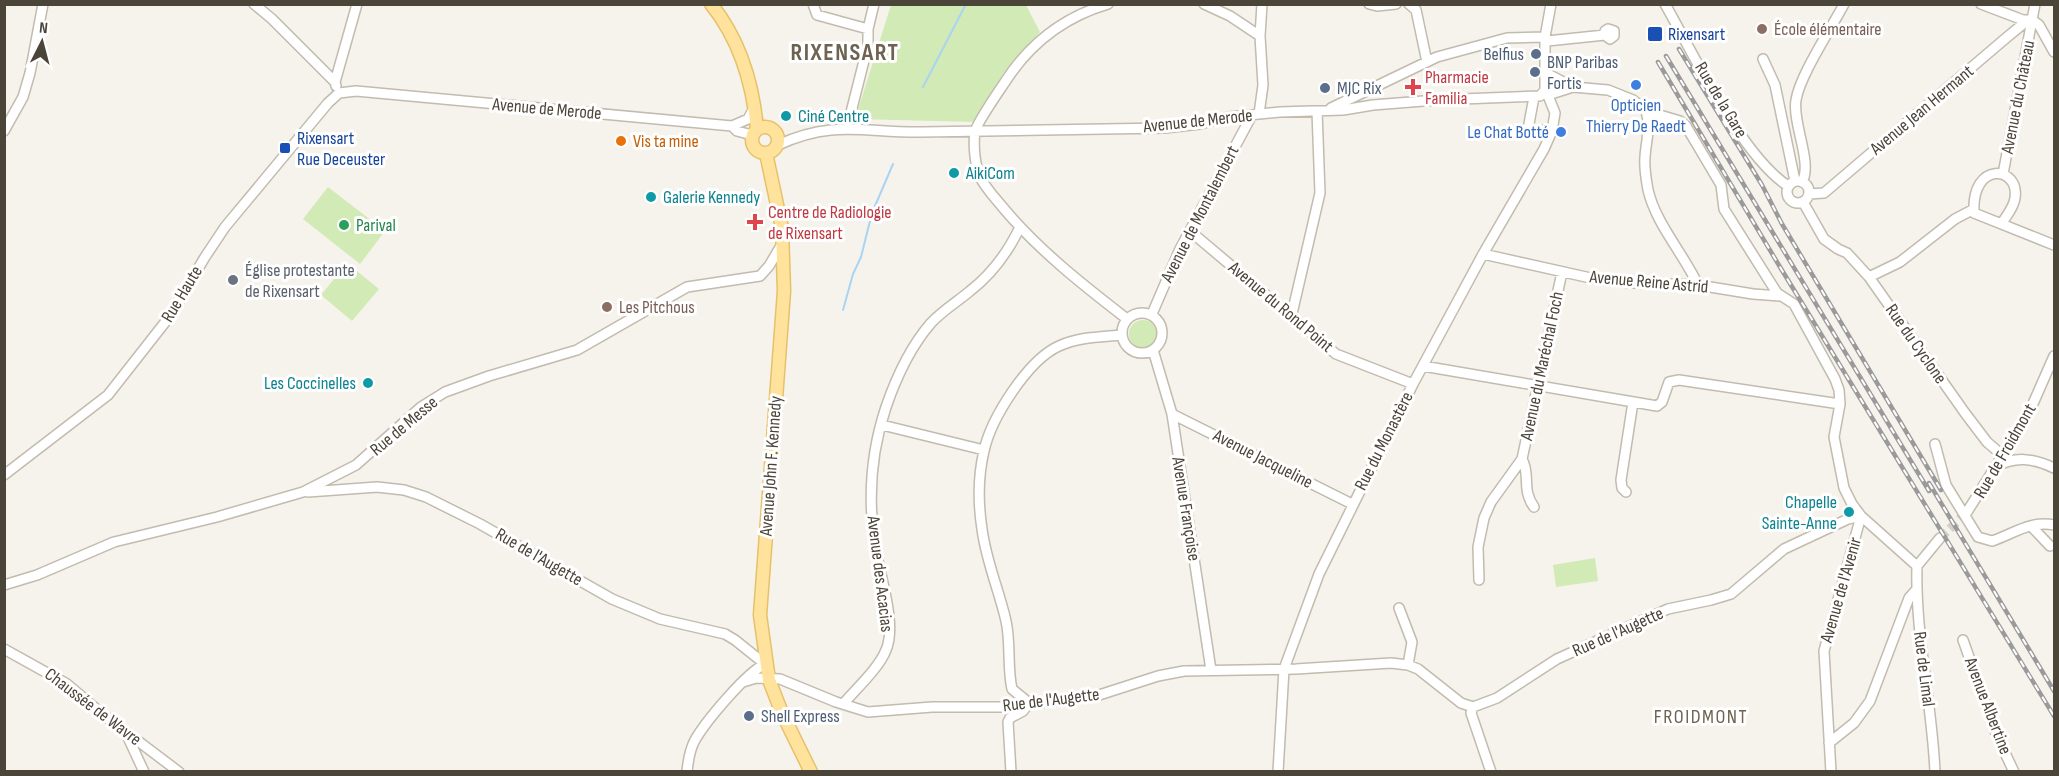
<svg xmlns="http://www.w3.org/2000/svg" width="2059" height="776" viewBox="0 0 2059 776" font-family="'Sofia Sans Condensed',sans-serif">
<style>
.green{fill:#d2eab5}
.lines{fill:none;stroke-linecap:round;stroke-linejoin:round}
.stream{stroke:#a9d4f2;stroke-width:2}
.minor-tunnel{stroke:#d4d0c8;stroke-width:9;stroke-dasharray:9 4.5;stroke-linecap:butt}
.minor-casing{stroke:#c2bbae;stroke-width:12}
.major-casing{stroke:#e6c16a;stroke-width:15}
.minor{stroke:#fff;stroke-width:9}
.major{stroke:#ffe39c;stroke-width:12}
.rail-casing{stroke:#9a9a9a;stroke-width:4.5}
.rail{stroke:#fff;stroke-width:2;stroke-dasharray:7;stroke-linecap:butt}
.education-dot{fill:#8d6e63;stroke:#fff;stroke-width:2}
.transit-dot{fill:#1a4fb4;stroke:#fff;stroke-width:2}
.service-dot{fill:#5c6f8a;stroke:#fff;stroke-width:2}
.shop-dot{fill:#3f7fe0;stroke:#fff;stroke-width:2}
.health-dot{fill:#e0444e;stroke:#fff;stroke-width:2}
.culture-dot{fill:#0f9aa8;stroke:#fff;stroke-width:2}
.food-dot{fill:#e8710a;stroke:#fff;stroke-width:2}
.leisure-dot{fill:#2e9e5b;stroke:#fff;stroke-width:2}
.worship-dot{fill:#6b7280;stroke:#fff;stroke-width:2}
.labels{text-anchor:middle;dominant-baseline:central;stroke-width:6;stroke-linejoin:round;paint-order:stroke}
.education-label{font-size:18px;fill:#785e54;stroke:#fff;text-anchor:start}
.transit-label{font-size:18px;fill:#164399;stroke:#fff;text-anchor:start}
.service-label{font-size:18px;fill:#4e5e75;stroke:#fff;text-anchor:start}
.health-label{font-size:18px;fill:#be3a42;stroke:#fff;text-anchor:start}
.street-label{font-size:18px;fill:#4b4439;stroke:#fff}
.shop-label{font-size:18px;fill:#366cbe;stroke:#fff}
.culture-label{font-size:18px;fill:#0d838f;stroke:#fff;text-anchor:start}
.food-label{font-size:18px;fill:#c56008;stroke:#fff;text-anchor:start}
.leisure-label{font-size:18px;fill:#27864d;stroke:#fff;text-anchor:start}
.worship-label{font-size:18px;fill:#5b616d;stroke:#fff;text-anchor:start}
.neighbourhood-label{font-size:20px;letter-spacing:1.5px;fill:#6e6250;stroke:#fff}
.district-label{font-size:24px;font-weight:bold;letter-spacing:1.5px;fill:#6e6250;stroke:#fff}
</style>
<rect width="100%" height="100%" fill="#f6f3ec"/>
<!-- green -->
<path class="green" d="M891,5H1026L1040,32L1003,74L975,122L855,119Z
M328,187L385,231L360,264L303,219Z
M347,263L379,289L352,321L321,295Z
M1129 334a14 14 0 1 1 28 0a14 14 0 1 1-28 0Z
M1595,558L1598,581L1556,587L1553,565Z"/>
<g class="lines">
<!-- stream -->
<path class="stream" d="M923,87L966,4
M843,310L853,274L861,257L872,213L893,164"/>
<!-- minor-tunnel -->
<path class="minor-tunnel" d="M1940,538L1967,512"/>
<!-- minor casing -->
<g class="minor-casing">
<path id="minor" d="M254,4L272,19L335,82
M813,4L817,15L868,29
M1108,4C1064,17 1030,43 1005,82C999,91 976,124 975,132C973,145 975,165 980,177C986,189 997,200 1005,210C1041,252 1083,285 1127,319
M1204,4L1230,16L1260,36
M1369,4L1377,6L1396,4
M1409,4L1416,10L1427,62
M1665,4C1694,55 1741,155 1788,186
M1981,4L2023,20H2032L2039,25L2054,52
M1547,41L1605,35L1610,39L1614,36V31L1608,29L1605,31V35
M1763,59L1775,85L1795,181
M1546,73L1573,87
M336,86L335,82L357,4
M1545,90V37L1551,4
M1548,95L1573,87L1608,90L1633,100L1646,111L1680,121L1686,126L1721,185L1724,209L1777,293L1794,304L1835,379L1839,390L1840,404L1834,437L1844,488L1852,504L1861,516L1917,566
M1534,97L1528,129L1552,131L1555,113L1547,93
M1331,108L1437,57L1507,38L1545,37
M1646,111C1651,128 1646,140 1645,157C1644,168 1646,179 1648,190C1656,224 1683,253 1698,285
M1259,114L1263,85L1260,36L1262,4
M732,126L748,119L754,108
M847,128L868,45V29L874,4
M4,131L23,97L30,73L43,4
M778,145C834,119 865,133 922,132C1003,131 1084,129 1165,128L1200,124L1229,117L1280,112L1343,110L1373,105L1436,100L1540,96L1545,90
M2003,174L2035,4
M1787 192a11 11 0 1 1 22 0a11 11 0 1 1-22 0Z
M1802,182C1813,163 1792,123 1796,100C1800,75 1831,29 1844,4
M1809,194L1824,193L2006,38L2023,24L2032,20
M1803,202L1824,239L1838,249L1847,253L1869,277L1965,413L1987,442L2002,455
M2002,223C2007,215 2014,207 2015,198C2020,166 1971,160 1974,213L2054,245
M1190,231L1336,354L1413,384
M1483,254L1595,279L1633,283L1698,285L1753,294L1780,296
M1869,277L1900,262L1955,219L1974,209
M1122 333a20 20 0 1 1 40 0a20 20 0 1 1-40 0Z
M1152,314L1180,249L1252,115
M1291,318L1320,193L1317,111
M1153,350L1172,414L1211,670
M1423,366L1657,406L1662,402L1669,382L1679,380L1840,404
M1172,414L1352,504
M882,425L984,450
M1935,444L1946,485L1978,537L1992,541C2013,534 2031,520 2054,525
M1522,459C1531,475 1521,489 1534,507
M1995,467C2015,456 2033,458 2054,468
M4,475L108,395L170,316L205,257L225,227L328,103L339,93L356,91L732,126L737,131L752,135
M308,492L377,487L404,490L426,497L480,524L612,599L660,619L725,634L735,640L765,664C746,673 706,721 695,740C690,749 688,761 687,772
M1626,492L1622,488L1621,480L1633,402
M1967,512L2028,415L2054,356
M2031,526L2050,546
M1917,566C1915,635 1932,702 1935,772
M1917,566L1940,538
M1479,580L1478,547L1484,518L1491,502L1522,459L1562,272
M4,585L37,575L114,542L217,517L303,492L356,465L421,407L445,392L489,376L577,350L687,287L760,276L769,266L782,244
M1399,608L1412,642L1408,665
M1963,640L1997,736L2014,772
M4,649L67,684L101,713L179,772
M743,682L756,678L780,679L836,702L868,712L932,707H1004L1096,696L1158,676L1184,671L1296,669L1391,663L1408,665L1418,669L1461,703L1473,707L1497,698L1557,659L1668,609L1711,600L1731,594L1784,549L1848,519L1861,516
M1029,703L1012,689C1007,667 1011,643 1006,621C999,590 986,561 982,529C978,503 978,476 984,451C991,418 1028,360 1059,346C1078,337 1100,337 1121,335
M843,704C856,689 879,668 886,650C898,623 877,568 874,538C868,494 872,449 886,407C896,378 911,346 931,323C943,310 957,302 970,291C992,274 1008,252 1020,227
M1473,707L1471,713L1491,772
M126,733L144,772
M1829,743L1854,723L1870,701L1909,598L1917,589
M1011,772L1008,722L1010,718L1023,711L1029,703
M1278,772L1284,669L1319,574L1413,384L1483,254L1544,149L1552,131
M1831,772L1824,651L1861,516"/>
</g>
<!-- major casing -->
<g class="major-casing">
<path id="major" d="M711,4C740,40 753,84 757,129
M752 140a13 13 0 1 1 26 0a13 13 0 1 1-26 0Z
M766,153L782,228L784,291L760,615L769,680L782,713L811,772"/>
</g>
<!-- minor -->
<use href="#minor" class="minor"/>
<!-- major -->
<use href="#major" class="major"/>
<!-- rail casing -->
<g class="rail-casing">
<path id="rail" d="M1679,49L1762,185L1782,224L1941,490
M1666,56L1929,491
M1658,62L1780,267L2054,716
M1929,483L2054,691"/>
</g>
<!-- rail -->
<use href="#rail" class="rail"/>
</g>
<!-- markers -->
<g class="education-dot">
<circle cx="1762" cy="29" r="6"/>
<circle cx="607" cy="307" r="6"/>
</g>
<g class="transit-dot">
<rect x="1647" y="26" width="16" height="16" rx="3"/>
<rect x="279" y="142" width="12" height="12" rx="3"/>
</g>
<g class="service-dot">
<circle cx="1536" cy="54" r="6"/>
<circle cx="1535" cy="72" r="6"/>
<circle cx="1325" cy="88" r="6"/>
<circle cx="749" cy="716" r="6"/>
</g>
<g class="shop-dot">
<circle cx="1636" cy="85" r="6"/>
<circle cx="1561" cy="132" r="6"/>
</g>
<g class="health-dot">
<path d="M1410 78h6v6h6v6h-6v6h-6v-6h-6v-6h6z"/>
<path d="M752 213h6v6h6v6h-6v6h-6v-6h-6v-6h6z"/>
</g>
<g class="culture-dot">
<circle cx="786" cy="116" r="6"/>
<circle cx="954" cy="173" r="6"/>
<circle cx="651" cy="197" r="6"/>
<circle cx="368" cy="383" r="6"/>
<circle cx="1849" cy="512" r="6"/>
</g>
<circle class="food-dot" cx="621" cy="141" r="6"/>
<circle class="leisure-dot" cx="344" cy="225" r="6"/>
<circle class="worship-dot" cx="233" cy="280" r="6"/>
<g class="labels">
<!-- education labels -->
<g class="education-label">
<text x="1774" y="29">École élémentaire</text>
<text x="619" y="307">Les Pitchous</text>
</g>
<!-- transit labels -->
<g class="transit-label">
<text x="1668" y="34">Rixensart</text>
<text x="297" y="138">Rixensart<tspan x="297" dy="21">Rue Deceuster</tspan></text>
</g>
<!-- service labels -->
<g class="service-label">
<text x="1524" y="54" text-anchor="end">Belfius</text>
<text x="1547" y="62">BNP Paribas<tspan x="1547" dy="21">Fortis</tspan></text>
<text x="1337" y="88">MJC Rix</text>
<text x="761" y="716">Shell Express</text>
</g>
<!-- health labels -->
<g class="health-label">
<text x="1425" y="77">Pharmacie<tspan x="1425" dy="21">Familia</tspan></text>
<text x="768" y="212">Centre de Radiologie<tspan x="768" dy="21">de Rixensart</tspan></text>
</g>
<!-- street labels -->
<g class="street-label">
<text transform="translate(2018 97) rotate(-79)">Avenue du Château</text>
<text transform="translate(1721 100) rotate(59)">Rue de la Gare</text>
<text transform="translate(547 109) rotate(5)">Avenue de Merode</text>
<text transform="translate(1922 110) rotate(-40)">Avenue Jean Hermant</text>
<text transform="translate(1198 121) rotate(-6)">Avenue de Merode</text>
<text transform="translate(1200 214) rotate(-63)">Avenue de Montalembert</text>
<text transform="translate(1649 282) rotate(5)">Avenue Reine Astrid</text>
<text transform="translate(182 294) rotate(-59)">Rue Haute</text>
<text transform="translate(1281 307) rotate(40)">Avenue du Rond Point</text>
<text transform="translate(1916 344) rotate(55)">Rue du Cyclone</text>
<text transform="translate(1542 366) rotate(-78)">Avenue du Maréchal Foch</text>
<text transform="translate(404 426) rotate(-40)">Rue de Messe</text>
<text transform="translate(1384 441) rotate(-63)">Rue du Monastère</text>
<text transform="translate(2005 451) rotate(-60)">Rue de Froidmont</text>
<text transform="translate(1263 459) rotate(27)">Avenue Jacqueline</text>
<text transform="translate(771 466) rotate(-86)">Avenue John F. Kennedy</text>
<text transform="translate(1186 509) rotate(81)">Avenue Françoise</text>
<text transform="translate(539 557) rotate(30)">Rue de l'Augette</text>
<text transform="translate(880 574) rotate(83)">Avenue des Acacias</text>
<text transform="translate(1841 590) rotate(-74)">Avenue de l'Avenir</text>
<text transform="translate(1618 632) rotate(-24)">Rue de l'Augette</text>
<text transform="translate(1924 669) rotate(83)">Rue de Limal</text>
<text transform="translate(1051 700) rotate(-7)">Rue de l'Augette</text>
<text transform="translate(1988 706) rotate(69)">Avenue Albertine</text>
<text transform="translate(93 707) rotate(37)">Chaussée de Wavre</text>
</g>
<!-- shop labels -->
<g class="shop-label">
<text x="1636" y="105">Opticien<tspan x="1636" dy="21">Thierry De Raedt</tspan></text>
<text x="1549" y="132" text-anchor="end">Le Chat Botté</text>
</g>
<!-- culture labels -->
<g class="culture-label">
<text x="798" y="116">Ciné Centre</text>
<text x="966" y="173">AikiCom</text>
<text x="663" y="197">Galerie Kennedy</text>
<text x="356" y="383" text-anchor="end">Les Coccinelles</text>
<text x="1837" y="502" text-anchor="end">Chapelle<tspan x="1837" dy="21">Sainte-Anne</tspan></text>
</g>
<!-- food labels -->
<g class="food-label">
<text x="633" y="141">Vis ta mine</text>
</g>
<!-- leisure labels -->
<g class="leisure-label">
<text x="356" y="225">Parival</text>
</g>
<!-- worship labels -->
<g class="worship-label">
<text x="245" y="270">Église protestante<tspan x="245" dy="21">de Rixensart</tspan></text>
</g>
<!-- neighbourhood labels -->
<g class="neighbourhood-label">
<text x="1701" y="717">FROIDMONT</text>
</g>
<!-- district labels -->
<g class="district-label">
<text x="845" y="52">RIXENSART</text>
</g>
</g>
<!-- border -->
<rect width="2059" height="776" fill="none" stroke="#4b4439" stroke-width="12"/>
<!-- north arrow -->
<g transform="translate(42 42) rotate(6)" stroke="#ffffff" stroke-width="4.5" paint-order="stroke">
<path d="M0-4.5L10 22L0 15L-10 22Z" fill="#4b4439"/>
<text y="-9" font-size="16" font-weight="bold" text-anchor="middle" fill="#4b4439">N</text>
</g>
</svg>
